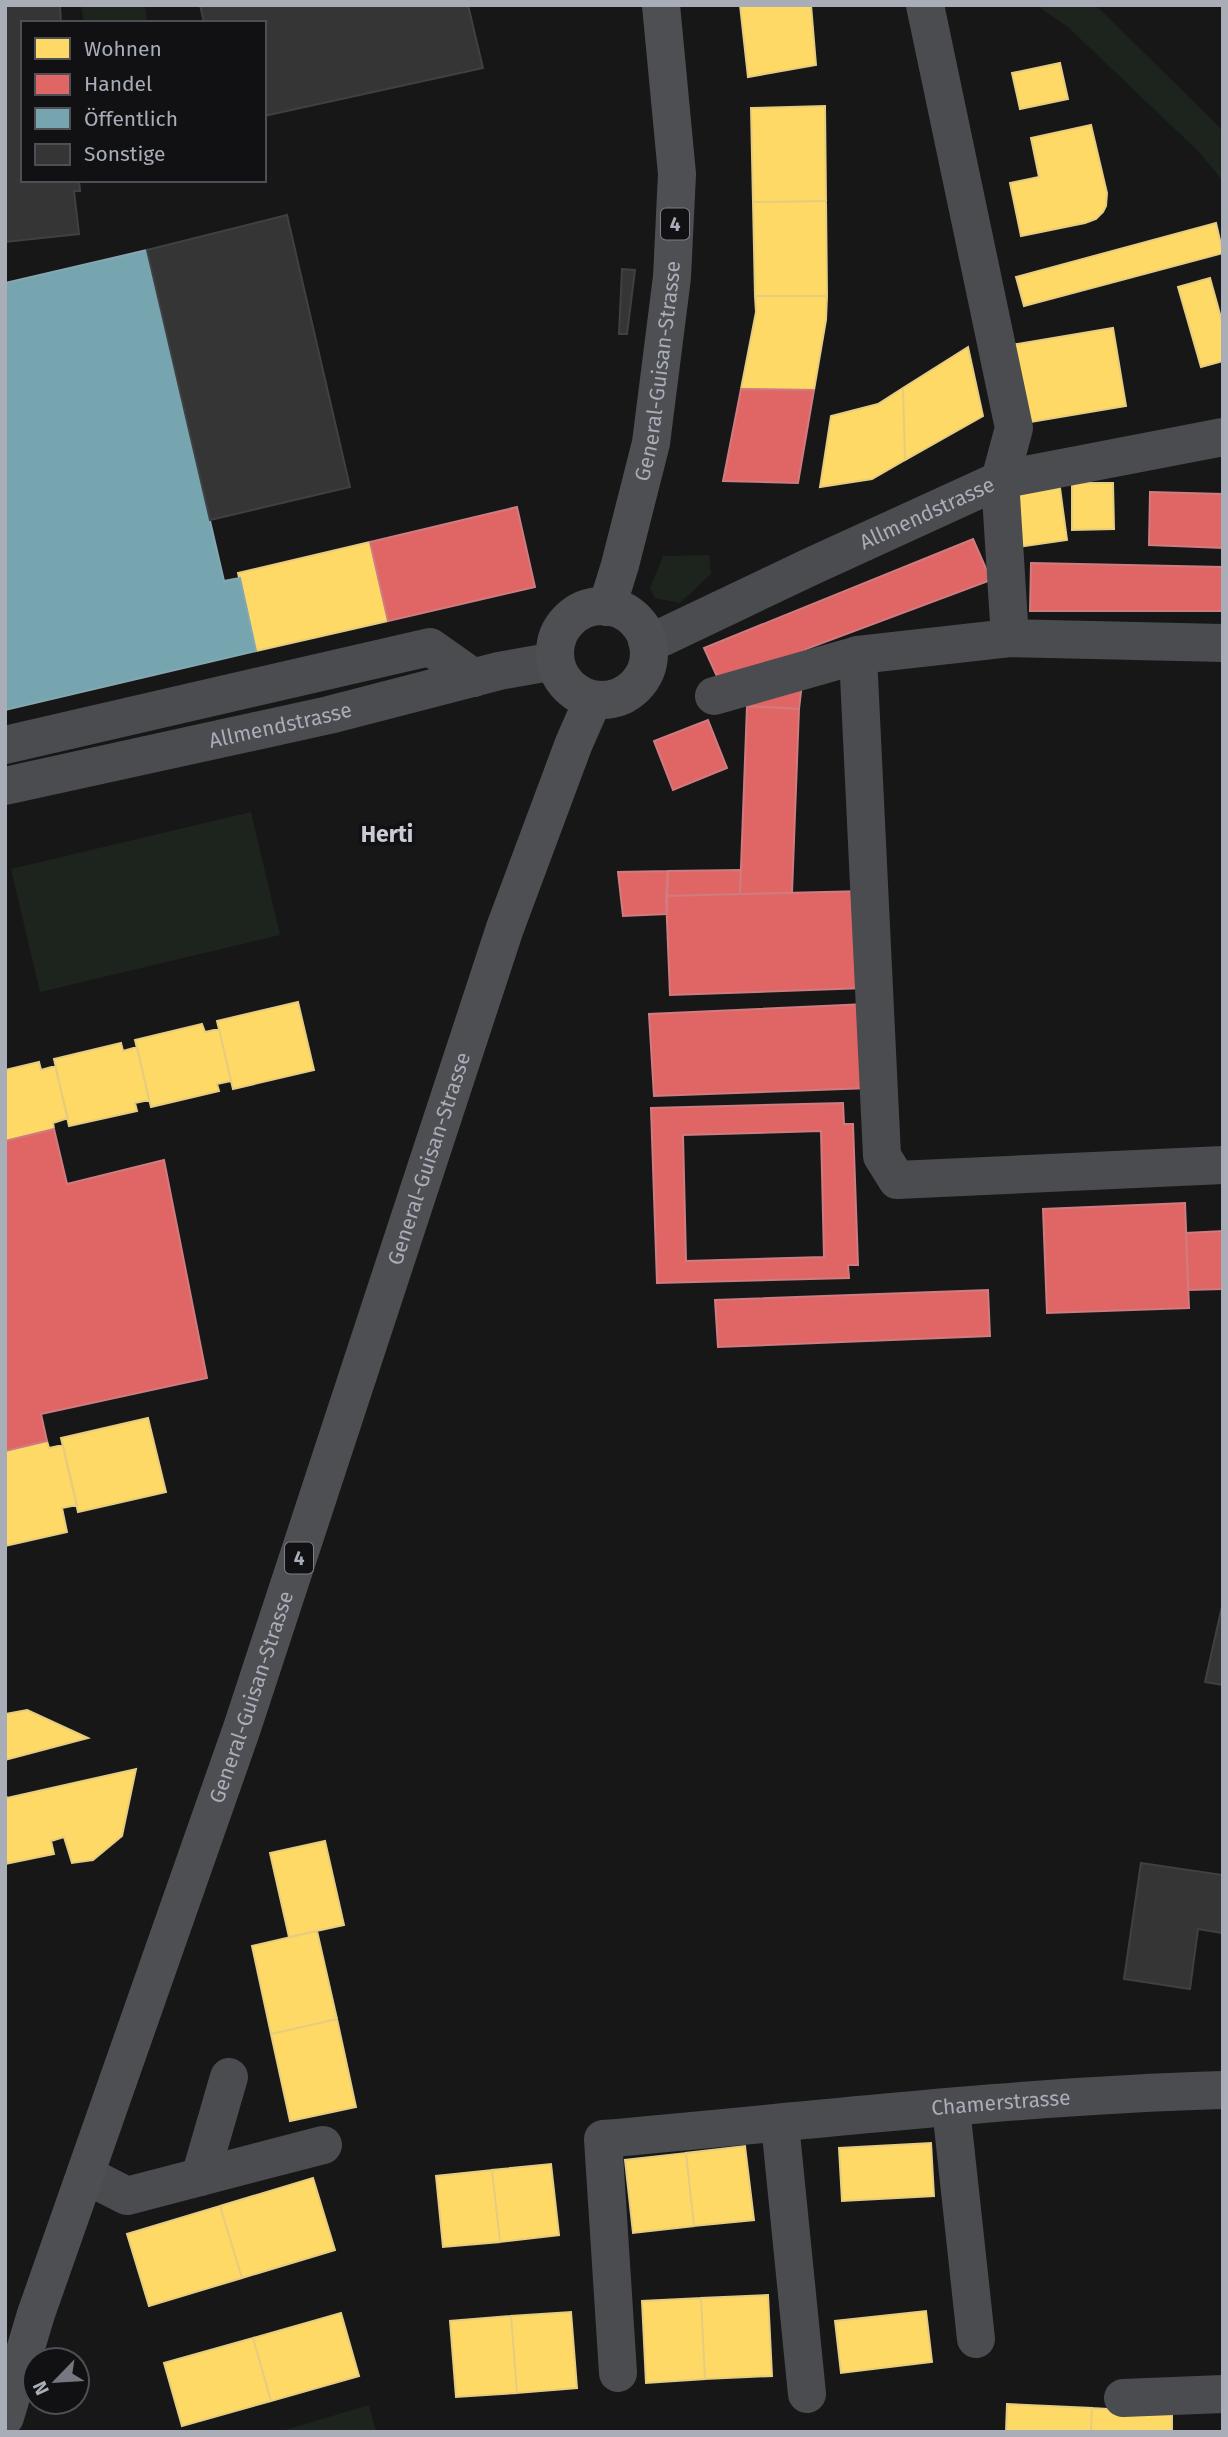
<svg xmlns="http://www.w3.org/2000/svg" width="1228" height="2437" viewBox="0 0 1228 2437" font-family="'Fira Sans',sans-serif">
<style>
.green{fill:#1d241e}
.homes{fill:#ffd966;stroke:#e5cc7f;stroke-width:2}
.shops{fill:#e06666;stroke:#cf7b7f;stroke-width:2;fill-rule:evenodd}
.public{fill:#76a5af;stroke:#85a7b2;stroke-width:2}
.building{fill:#353536;stroke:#3f4043;stroke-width:2}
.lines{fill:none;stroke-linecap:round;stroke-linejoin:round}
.minor{stroke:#4b4c50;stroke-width:38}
.major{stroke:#4d4f52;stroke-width:38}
.labels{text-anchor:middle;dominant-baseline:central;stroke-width:7;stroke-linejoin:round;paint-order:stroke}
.shield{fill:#111113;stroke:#7b7e86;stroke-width:2}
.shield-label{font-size:19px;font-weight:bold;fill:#a8adb8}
.street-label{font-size:21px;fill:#a8adb8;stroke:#111113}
.neighbourhood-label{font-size:23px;font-weight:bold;fill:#c9ccd4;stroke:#111113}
</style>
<rect width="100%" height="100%" fill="#171717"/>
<!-- green -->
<path class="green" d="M81,5H145L147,23H84Z
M1036,5H1095L1109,18L1223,131V181L1198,151L1068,27Z
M709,555L711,574L680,603L655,598L650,588L663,556Z
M251,812L280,935L40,992L11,869Z
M369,2405L376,2432H278Z"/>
<!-- homes -->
<path class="homes" d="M740,5H811L816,65L748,77Z
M1060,63L1068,99L1020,109L1012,73Z
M825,106L826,201L753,202L751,108Z
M1091,125L1107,193L1106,206L1103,212L1096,219L1085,223L1021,236L1010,183L1039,177L1031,138Z
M826,201L827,296H755L753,202Z
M1216,223L1223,253L1024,306L1016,277Z
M1210,278L1223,325V361L1201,367L1178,287Z
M755,296H827L826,320L814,390L741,389L756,312Z
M1113,328L1126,406L1024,423L1011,345Z
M968,347L983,416L905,460L903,388Z
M903,388L905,460L872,479L820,487L831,416L878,404Z
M1072,483H1113L1114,529L1072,530Z
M1060,488L1067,540L1017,547L1010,495Z
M370,542L388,621L256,651L238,573Z
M298,1002L314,1070L233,1089L217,1021Z
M202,1024L205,1032L219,1029L231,1081L217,1084L219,1091L151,1107L135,1040Z
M121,1043L123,1051L137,1047L149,1100L135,1103L137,1111L69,1126L54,1059Z
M39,1062L41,1070L55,1066L68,1118L53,1123L54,1129L5,1141V1070Z
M148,1418L166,1492L78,1512L61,1438Z
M47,1441L49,1448L63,1445L77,1505L62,1508L67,1532L5,1546V1451Z
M27,1710L88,1738L5,1760V1714Z
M136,1769L122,1836L93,1860L72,1863L64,1837L51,1841L54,1854L5,1864V1793L7,1798Z
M325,1841L344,1925L289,1937L270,1853Z
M317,1931L337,2019L271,2034L252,1946Z
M337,2019L356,2107L290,2121L271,2034Z
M931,2143L934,2196L842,2201L839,2148Z
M745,2146L754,2220L694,2226L686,2153Z
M686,2153L694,2226L633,2233L625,2160Z
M551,2164L559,2235L500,2242L492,2170Z
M492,2170L500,2242L443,2247L436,2176Z
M313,2178L335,2250L242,2278L220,2206Z
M220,2206L242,2278L149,2306L127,2234Z
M768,2295L772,2376L705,2379L701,2298Z
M701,2298L705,2379L646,2383L642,2301Z
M926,2311L932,2362L841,2373L835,2321Z
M571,2312L577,2388L517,2393L511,2316Z
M341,2313L359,2376L271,2401L253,2338Z
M511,2316L517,2393L456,2397L450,2321Z
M253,2338L271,2401L182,2426L164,2363Z
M1007,2404L1092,2408L1091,2432H1006Z
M1092,2408L1172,2413V2432H1091Z"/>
<!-- shops -->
<path class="shops" d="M741,389L814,390L798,483L723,481Z
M1150,492L1223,494V548L1149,545Z
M517,507L535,587L388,621L370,542Z
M973,539L991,580L806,649L799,709L747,706L720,683L704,648Z
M1031,563L1223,567V611H1030Z
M747,706L799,709L792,893L740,894Z
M708,720L727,768L673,790L654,741Z
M741,870L740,894L666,896L668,871Z
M668,871L667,914L623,916L618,872Z
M865,891V988L670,995L666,896Z
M866,1004L870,1088L654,1096L649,1014Z
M843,1103L844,1124H853L858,1265H848L849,1278L657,1283L651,1108ZM821,1131L824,1257L686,1261L683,1135Z
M54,1129L67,1184L164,1160L207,1378L41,1414L47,1441L5,1451V1141Z
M1185,1203L1189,1308L1047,1313L1043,1209Z
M1223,1231V1289L1188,1290L1186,1233Z
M988,1290L990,1336L718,1347L715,1300Z"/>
<!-- public -->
<path class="public" d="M147,250L224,581L240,578L256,651L5,710V283Z"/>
<!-- building -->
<path class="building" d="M5,5H60L61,23H23V180H79L80,191H74L79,234L5,242Z
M200,5H468L483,68L264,116V23H204Z
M287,215L350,487L210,520L147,250Z
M622,269L635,270L627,334H619Z
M1223,1602V1685L1205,1682Z
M1141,1863L1223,1875V1933L1198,1929L1190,1989L1124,1979Z"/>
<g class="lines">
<!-- minor -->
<g class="minor">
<path d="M925,5L1014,428L1000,480L1010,638"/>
<path id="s1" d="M647,641L663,637L812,566L1000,480L1223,437"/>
<path d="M1223,643L1010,638L858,655L882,1156L897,1180L1223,1165"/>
<path d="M714,696L858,655"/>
<path d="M5,745L430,647L474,678"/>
<path id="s2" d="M5,786L329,715L499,671L555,661"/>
<path d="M951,2108L976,2339"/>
<path d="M780,2124L807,2394"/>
<path d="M86,2175L127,2196L323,2145"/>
<path d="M200,2177L229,2077"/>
<path id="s3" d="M618,2373L603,2139C809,2121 1016,2096 1223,2090"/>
<path d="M1123,2398L1223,2394"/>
</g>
<!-- major -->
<g class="major">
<circle cx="602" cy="653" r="47"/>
<path id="s4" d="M607,607L620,565L651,443L672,277L677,174L661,5"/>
<path id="s5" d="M5,2417L36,2314L242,1728L505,928L574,743L593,700"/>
</g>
</g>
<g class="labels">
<!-- shield labels -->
<g class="shield">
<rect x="661" y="208.5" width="28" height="31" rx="5"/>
<rect x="285" y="1542.5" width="28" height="31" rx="5"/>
</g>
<g class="shield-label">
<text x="675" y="224">4</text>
<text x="299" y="1558">4</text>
</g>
<!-- street labels -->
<g class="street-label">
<text stroke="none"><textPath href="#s4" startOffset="242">General-Guisan-Strasse</textPath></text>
<text stroke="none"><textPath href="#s1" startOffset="308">Allmendstrasse</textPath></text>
<text stroke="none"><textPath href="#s2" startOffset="282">Allmendstrasse</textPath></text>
<text stroke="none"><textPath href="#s5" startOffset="1328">General-Guisan-Strasse</textPath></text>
<text stroke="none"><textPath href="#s5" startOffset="761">General-Guisan-Strasse</textPath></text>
<text stroke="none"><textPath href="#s3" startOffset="634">Chamerstrasse</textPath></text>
</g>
<!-- neighbourhood labels -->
<g class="neighbourhood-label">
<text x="387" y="834">Herti</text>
</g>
</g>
<!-- border -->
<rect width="1228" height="2437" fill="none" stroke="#a8adb8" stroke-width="14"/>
<!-- legend -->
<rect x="21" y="21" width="245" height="161" fill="#111113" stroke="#4d4f55" stroke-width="2"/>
<rect x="35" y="38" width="35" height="21" fill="#ffd966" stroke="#4d4f55" stroke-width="2"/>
<text x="84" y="56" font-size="21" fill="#a8adb8">Wohnen</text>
<rect x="35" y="74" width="35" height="21" fill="#e06666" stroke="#4d4f55" stroke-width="2"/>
<text x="84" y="91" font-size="21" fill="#a8adb8">Handel</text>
<rect x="35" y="108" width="35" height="21" fill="#76a5af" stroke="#4d4f55" stroke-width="2"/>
<text x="84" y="126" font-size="21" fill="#a8adb8">Öffentlich</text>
<rect x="35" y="144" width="35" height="21" fill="#353536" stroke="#4d4f55" stroke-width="2"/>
<text x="84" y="161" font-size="21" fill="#a8adb8">Sonstige</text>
<!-- north arrow -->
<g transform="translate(56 2381) rotate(245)"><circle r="33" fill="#111113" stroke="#4d4f55" stroke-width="2"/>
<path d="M0-5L12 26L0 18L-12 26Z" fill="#757880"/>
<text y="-10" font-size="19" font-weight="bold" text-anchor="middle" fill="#a8adb8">N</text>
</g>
</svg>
